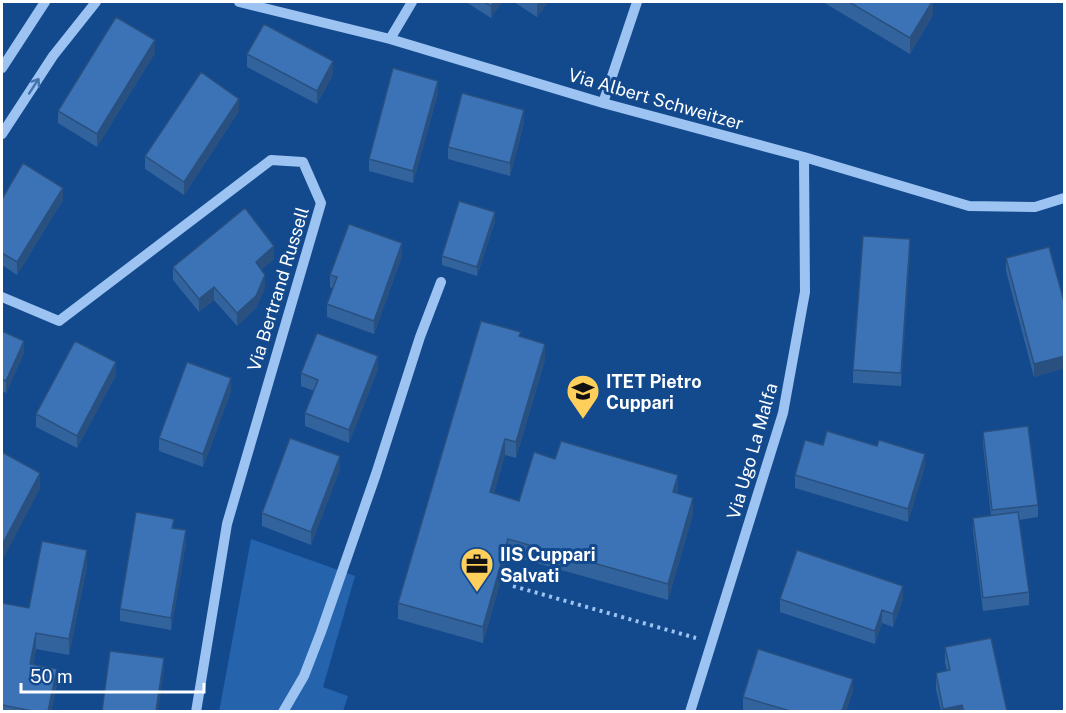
<svg xmlns="http://www.w3.org/2000/svg" width="1066" height="713" viewBox="0 0 1066 713" font-family="'Public Sans',sans-serif">
<style>
.green{fill:#2563ac}
.lines{fill:none;stroke-linecap:round;stroke-linejoin:round}
.path{stroke:#9cc3f1;stroke-width:4;stroke-dasharray:3 4.5;stroke-linecap:butt}
.minor{stroke:#9cc3f1;stroke-width:10}
.wall{fill:#33639d}
.shaded-wall{fill:#29507f}
.building{fill:#3b73b6;stroke:#29507f;stroke-width:1.5}
.oneway{stroke:#4374b0}
.labels{text-anchor:middle;dominant-baseline:central;stroke-width:6;stroke-linejoin:round;paint-order:stroke}
.street-label{font-size:18px;fill:#fff;stroke:#13498d}
.poi-label{font-size:18px;font-weight:bold;fill:#fff;stroke:#13498d;text-anchor:start}
</style>
<rect width="100%" height="100%" fill="#13498d"/>
<!-- green -->
<path class="green" d="M251,539L355,576L323,687L348,696L343,711L219,712Z"/>
<g class="lines">
<!-- path -->
<path class="path" d="M513,586L696,638"/>
<!-- minor -->
<path class="minor" d="M239,2L390,39L603,103L804,157L969,206L1035,207L1064,198
M390,39L412,2
M2,68L45,2
M603,103L637,2
M2,134L53,56L96,2
M2,297L59,321L271,160L303,162L321,203L227,524L196,712
M283,712L304,676L321,632L376,474L420,337L441,282
M690,712L783,413L805,292L804,157"/>
</g>
<!-- wall -->
<path class="wall" d="M466,2H502L491,18Z
M514,2H548L537,17Z
M823,2H933V15L910,54Z
M155,53L97,147L58,123V111Z
M247,54L333,74L317,104L247,67Z
M438,93L413,183L369,171V159Z
M239,111L184,195L145,169V156Z
M524,123L510,176L448,159V147Z
M2,199L63,200L17,275L2,265Z
M495,221L477,276L442,265V256Z
M910,252L901,386L853,383V370Z
M402,256L374,334L327,317V304L333,289L330,287V275Z
M1006,258L1065,305V368L1034,377L1006,271Z
M274,259L261,270L265,288L256,308L237,326L214,300L199,312L173,280V267Z
M2,331L24,353L6,393L2,391Z
M521,337L545,360L516,458L505,455L494,493L519,501L678,491L677,494L693,514L668,600L508,555L483,643L398,619V603Z
M378,369L349,443L305,426V413L314,391L301,386V373Z
M116,375L77,448L36,427V414Z
M231,391L203,467L159,451V438Z
M983,432L1038,505V517L1019,520L1029,592V605L983,611L973,531V518L991,516L983,444Z
M823,445L925,466L908,522L795,488V475Z
M340,469L311,545L262,526V513Z
M174,528L186,543L171,630L120,621V609Z
M87,566L69,655L36,649L33,665L57,685L51,711H2V603L29,608Z
M780,599H903L893,627L882,623L875,644L780,612Z
M945,647L1007,711H941L936,689V673L947,671L945,663Z
M853,691L846,711H750L743,710V697Z"/>
<!-- shaded-wall -->
<path class="shaded-wall" d="M494,2H502L491,18V6Z
M539,2H548L537,17V5Z
M932,2H933V15L910,54V38Z
M155,40V53L97,147V134Z
M333,61V74L317,104V91Z
M438,81V93L413,183V171Z
M239,99V111L184,195V182Z
M524,110V123L510,176V163Z
M63,188V200L17,275V262Z
M495,212V221L477,276V267Z
M910,239V252L901,386V373Z
M402,243V256L374,334V321Z
M274,246V259L256,275V262Z
M265,275V288L256,308L237,326V313Z
M214,287V300L199,312V299Z
M24,341V353L6,393V381Z
M545,344V360L516,458V442Z
M378,356V369L349,443V430Z
M1065,356V368L1034,377V364Z
M116,362V375L77,448V436Z
M231,378V391L203,467V454Z
M505,439V455L490,508V492Z
M925,454V466L908,522V509Z
M340,456V469L311,545V532Z
M40,473V489L2,561V545Z
M678,475V491L673,508V492Z
M693,498V514L668,600V584Z
M186,530V543L171,630V618Z
M508,539V555L483,643V627Z
M87,550V566L69,655V639Z
M903,586V599L893,627V614Z
M882,610V623L875,644V631Z
M36,633V649L30,680V664Z
M164,658V671L158,711H156Z
M57,669V685L51,711H48Z
M853,679V691L846,711H842Z
M962,705V711H943V709Z"/>
<!-- building -->
<path class="building" d="M485,2H494L491,6Z
M849,2H932L910,38Z
M116,17L155,40L97,134L58,111Z
M264,24L333,61L317,91L247,54Z
M393,68L438,81L413,171L369,159Z
M201,72L239,99L184,182L145,156Z
M462,93L524,110L510,163L448,147Z
M23,163L63,188L17,262L2,253V199Z
M459,201L495,212L477,267L442,256Z
M245,208L274,246L256,262L265,275L256,296L237,313L214,287L199,299L173,267Z
M349,224L402,243L374,321L327,304L337,277L330,275Z
M863,236L910,239L901,373L853,370Z
M1049,247L1065,305V356L1034,364L1006,258Z
M481,321L521,332L519,336L545,344L516,442L505,439L490,492L519,501L534,452L555,459L561,441L678,475L673,492L693,498L668,584L508,539L483,627L398,603Z
M2,331L24,341L6,381L2,379Z
M317,333L378,356L349,430L305,413L318,380L301,373Z
M75,341L116,362L77,436L36,414Z
M187,362L231,378L203,454L159,438Z
M1028,426L1038,505L992,510L983,432Z
M827,431L877,446L879,440L925,454L908,509L795,475L805,440L823,445Z
M290,438L340,456L311,532L262,513Z
M2,452L40,473L2,545Z
M136,512L174,519L172,528L186,530L171,618L120,609Z
M1018,512L1029,592L983,598L973,518Z
M42,541L87,550L69,639L36,633L30,664L57,669L48,711H32L2,705V603L29,608Z
M797,550L903,586L893,614L882,610L875,631L780,599Z
M991,638L1007,711H964L962,705L943,709L936,673L950,670L945,647Z
M758,649L853,679L842,711H790L743,697Z
M110,651L164,658L156,711H102Z"/>
<!-- one-way arrows -->
<defs><path id="oneway-shaft" d="M-6 0H5M1.5-3L5.5 0L1.5 3" fill="none" stroke-width="1.6" stroke-linecap="round" stroke-linejoin="round" transform="scale(1.5)"/></defs>
<use class="oneway" href="#oneway-shaft" transform="translate(34 86) rotate(-57)"/>
<!-- icons -->
<defs>
<g id="school-pin" transform="scale(1.725)"><path d="M0 17L-7.5 6A9.5 9.5 0 1 1 7.5 6Z" fill="#ffcf5c" stroke="#13498d"/><path d="M0-5L7-2L0 1L-7-2ZM-4 1L0 2.5L4 1V4Q0 6-4 4Z" fill="#111"/></g>
<g id="office-pin" transform="scale(1.725)"><path d="M0 17L-7.5 6A9.5 9.5 0 1 1 7.5 6Z" fill="#ffcf5c" stroke="#13498d"/><path d="M-6-3h4V-5.5h4V-3h4V5H-6ZM-1-4.5V-3h2v-1.5ZM-6 0V1H6V0Z" fill="#111"/></g>
</defs>
<g fill-rule="evenodd">
<use href="#school-pin" x="583" y="391"/>
<use href="#office-pin" x="477" y="564"/>
</g>
<g class="labels">
<!-- street labels -->
<g class="street-label">
<text transform="translate(656 99) rotate(16)">Via Albert Schweitzer</text>
<text transform="translate(278 289) rotate(-73)">Via Bertrand Russell</text>
<text transform="translate(752 451) rotate(-74)">Via Ugo La Malfa</text>
</g>
<!-- poi labels -->
<g class="poi-label">
<text x="606" y="381">ITET Pietro<tspan x="606" dy="21">Cuppari</tspan></text>
<text x="500" y="554">IIS Cuppari<tspan x="500" dy="21">Salvati</tspan></text>
</g>
</g>
<!-- border -->
<rect width="1066" height="713" fill="none" stroke="#ffffff" stroke-width="6"/>
<!-- scale -->
<path d="M21 683v9h183v-9" fill="none" stroke="#ffffff" stroke-width="3"/>
<text x="30" y="683" font-size="18" fill="#ffffff" stroke="#13498d" stroke-width="4.5" paint-order="stroke">50 m</text>
</svg>
